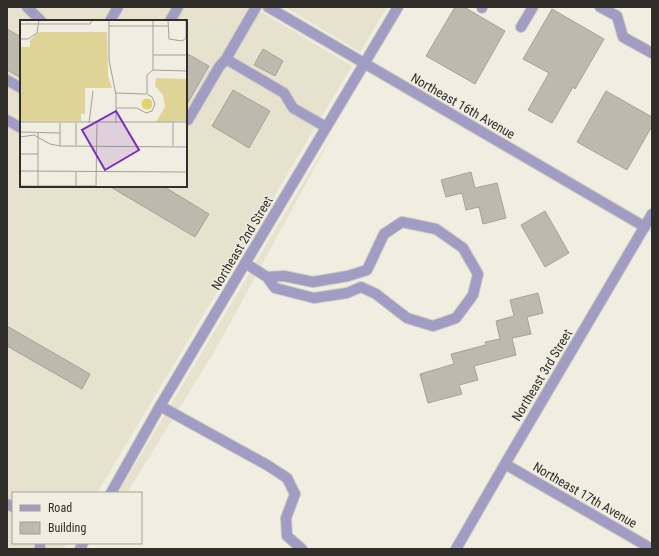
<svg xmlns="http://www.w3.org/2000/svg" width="659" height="556" viewBox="0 0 659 556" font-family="'Roboto Condensed',sans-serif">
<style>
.built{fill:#e6e2ce;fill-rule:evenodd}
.building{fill:#bcbaac;stroke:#a5a396}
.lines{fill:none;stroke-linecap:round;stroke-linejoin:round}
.minor-casing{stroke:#cdcbbf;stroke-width:12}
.minor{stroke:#a09cc4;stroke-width:10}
.labels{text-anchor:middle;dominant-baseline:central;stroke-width:3;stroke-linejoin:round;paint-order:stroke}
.street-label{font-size:13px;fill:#2f2e29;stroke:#f0eee0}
.inset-road{fill:none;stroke:#a3a197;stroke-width:1}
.view{fill:#7b2cbf;fill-opacity:0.15;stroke:#7b2cbf;stroke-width:2}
.inset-edge{fill:none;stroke:#2f2e29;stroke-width:2}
</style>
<rect width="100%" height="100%" fill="#f0eee0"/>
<!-- built -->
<path class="built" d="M7,7H253L352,66L97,493H13V543H67L63,549H7ZM21,21H186V186H21Z
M285,7H387L360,52Z
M339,123L217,347L127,493H118Z"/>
<!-- building -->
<path class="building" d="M455,7H464L505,31L475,84L426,56Z
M552,9L604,39L575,89L573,87L552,123L528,110L549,73L523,59Z
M7,29L21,37V78L7,70Z
M263,49L283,61L275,76L254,65Z
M186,53L209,66L186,106Z
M233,90L270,111L249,148L212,126Z
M606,91L652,117V126L627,170L577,142Z
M471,172L475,188L497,183L506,218L483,224L479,207L466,210L462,193L446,197L441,180Z
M109,186H163L209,214L195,237Z
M545,211L569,253L545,267L521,225Z
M538,293L543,313L527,317L531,334L512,338L516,355L474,366L478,380L459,385L462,394L428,403L420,374L454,364L451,354L486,345L485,342L500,339L496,321L514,316L510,300Z
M7,326L90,374L82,389L7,346Z"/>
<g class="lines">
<!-- minor casing -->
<g class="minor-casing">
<path id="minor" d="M27,7L41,21
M256,7L226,59L284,93L293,108L326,127
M268,7L645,227
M600,7L617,16L623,37L652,53
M482,8V7
M110,21L118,7
M170,21L178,7
M521,27L533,7
M7,80L21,88
M7,120L21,128
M188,120L219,67L226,59
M245,263L267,277L275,288L314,298L347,293L361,287L376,294L407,318L433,326L456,318L473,295L478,274L463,248L436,229L402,222L384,234L367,270L348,276L313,282L284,276L267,277
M160,406L267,465L287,478L295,494L286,518L287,536L302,549
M505,464L652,549
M111,493L160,406L398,7
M7,504L13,507
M40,549V543
M80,549L83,543
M456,549L505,464L652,214"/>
</g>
<!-- minor -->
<use href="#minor" class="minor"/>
</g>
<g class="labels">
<!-- street labels -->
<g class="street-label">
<text transform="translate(463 106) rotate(30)">Northeast 16th Avenue</text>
<text transform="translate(242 243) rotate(-59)">Northeast 2nd Street</text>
<text transform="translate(542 375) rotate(-59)">Northeast 3rd Street</text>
<text transform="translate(585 495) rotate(30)">Northeast 17th Avenue</text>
</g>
</g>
<!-- overview -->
<g transform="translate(20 20)">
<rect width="167" height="167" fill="#f0eee0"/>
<path d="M19,12H87L88,56L92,68H65V94H61V101H0L1,27H10V20Z" fill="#ded496"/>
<path d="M136,58L167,59V101L136,102L145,87L143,75L135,66Z" fill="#ded496"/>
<path d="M121.5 84a5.5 5.5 0 1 1 11 0a5.5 5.5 0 1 1-11 0Z" fill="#e4d26a"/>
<path class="inset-road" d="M89,0V40L96,75V103M148,0L149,19L162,21L166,18V0M0,4H70L72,0M89,6H148M0,19H8L17,13L19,0M133,35H167M133,50L167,51M95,73L126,74M96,88H117L126,93M126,93L132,91L135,84L132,77L127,74V55L133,50V0M0,102H167M153,102V126M56,103V125M69,103L73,71M0,112L40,113M0,112V151M0,117L14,115L30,124L40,126L167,127M40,126V103M0,134H18M0,151L167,152M0,166H76M56,166V151M76,166L77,103M18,167V112"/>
<path class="view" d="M96,91L119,130L85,150L62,110Z"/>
<rect width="167" height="167" class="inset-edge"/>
</g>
<!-- border -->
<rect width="659" height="556" fill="none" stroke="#2f2e29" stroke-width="16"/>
<!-- legend -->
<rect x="12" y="492" width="130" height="52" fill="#f0eee0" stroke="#a3a197"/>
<rect x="20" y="505" width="20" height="6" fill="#a09cc4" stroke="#a3a197"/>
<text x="48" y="512" font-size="12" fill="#2f2e29">Road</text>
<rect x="20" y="522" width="20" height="12" fill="#bcbaac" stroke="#a3a197"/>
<text x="48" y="532" font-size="12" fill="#2f2e29">Building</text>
</svg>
